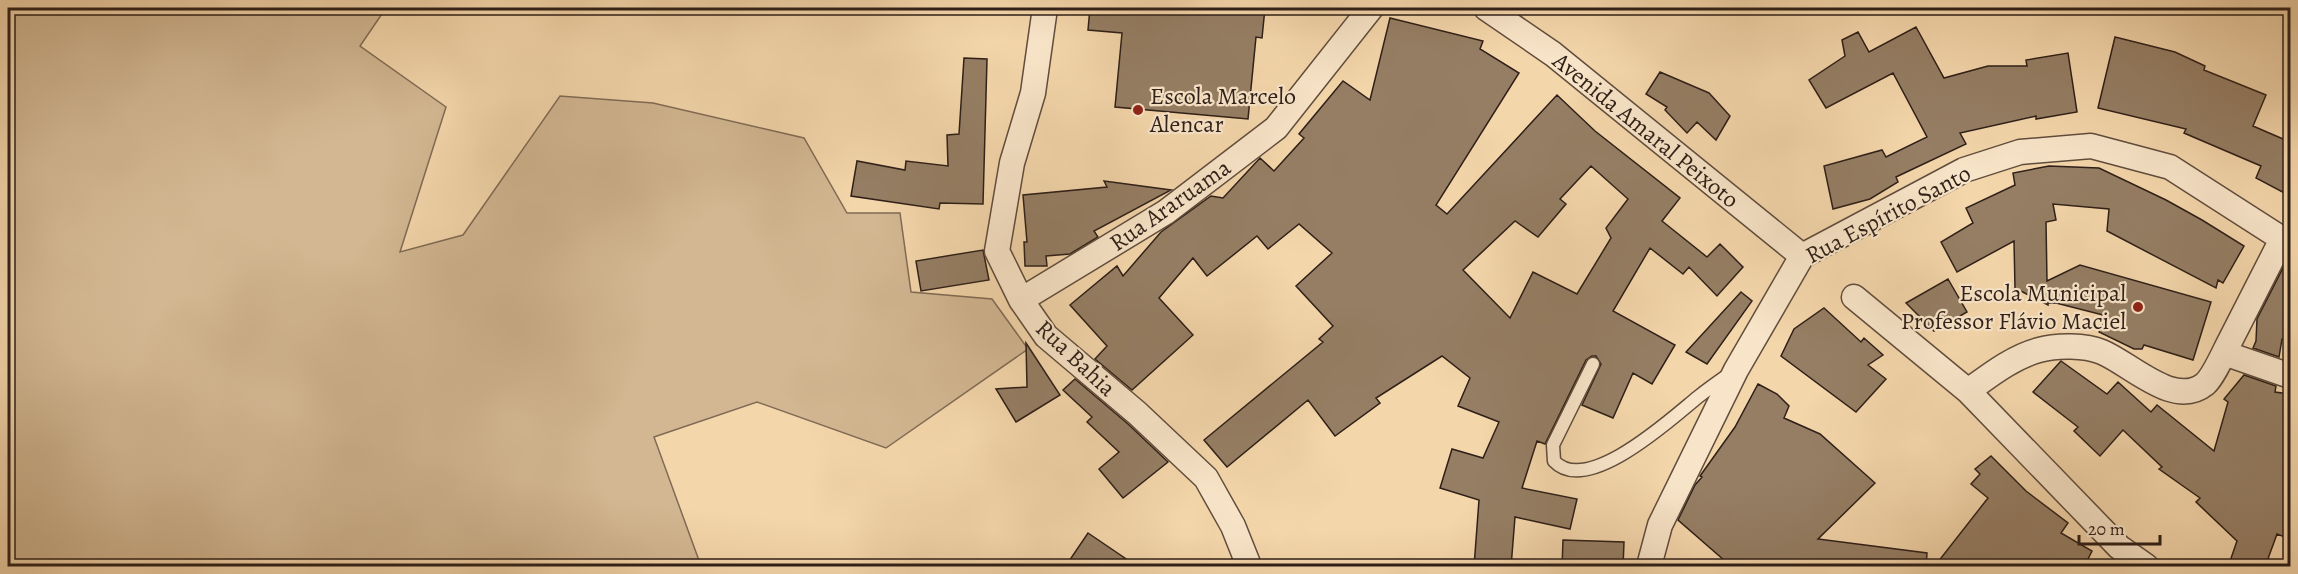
<svg xmlns="http://www.w3.org/2000/svg" width="2298" height="574" viewBox="0 0 2298 574" font-family="Alegreya,serif">
<style>
.green{fill:#d2b792;stroke:#806b55;stroke-width:1.5}
.building{fill:#957e64;stroke:#2e1f18;stroke-width:1.5;fill-rule:evenodd}
.lines{fill:none;stroke-linecap:round;stroke-linejoin:round}
.lane-casing{stroke:#604d3d;stroke-width:15}
.street-casing{stroke:#604d3d;stroke-width:27}
.lane{stroke:#f8e4c8;stroke-width:12}
.street{stroke:#f8e4c8;stroke-width:24}
.poi-dot{fill:#8f2418;stroke:#f8e4c8;stroke-width:2}
.labels{text-anchor:middle;dominant-baseline:central;stroke-width:4.5;stroke-linejoin:round;paint-order:stroke}
.poi-label{font-size:24px;fill:#2e1f18;stroke:#f8e4c8;text-anchor:start}
.street-label{font-size:24px;fill:#2e1f18;stroke:#f8e4c8}
</style>
<rect width="100%" height="100%" fill="#f4d6ab"/>
<filter id="stains"><feTurbulence type="fractalNoise" baseFrequency=".00333" numOctaves="4"/><feColorMatrix values="0 0 0 0 .2 0 0 0 0 .09 0 0 0 0 .02 0 0 0 .5 -.17"/></filter>
<radialGradient id="worn" r=".72"><stop offset=".6" stop-color="#630" stop-opacity="0"/><stop offset="1" stop-color="#630" stop-opacity=".3"/></radialGradient>
<!-- green -->
<path class="green" d="M8,8H386L360,46L446,107L400,252L463,235L560,96L653,103L804,138L847,213H900L911,292L992,299L1028,349L886,448L757,402L654,437L701,566H8Z"/>
<!-- building -->
<path class="building" d="M1090,8H1265L1262,38L1256,37L1248,119L1115,107L1122,33L1088,30Z
M1390,18L1483,41L1480,49L1519,73L1436,205L1447,214L1557,95L1595,131L1680,198L1662,221L1707,257L1720,244L1743,267L1717,296L1689,267L1683,274L1650,248L1613,311L1675,345L1652,384L1633,373L1613,418L1582,405L1601,364L1596,356H1592L1586,360L1545,444L1537,441L1522,488L1577,499L1570,529L1515,517L1511,567H1474L1479,500L1440,488L1452,449L1483,458L1499,422L1458,406L1470,378L1442,356L1376,398L1380,403L1335,436L1308,400L1227,467L1204,440L1323,342L1319,339L1333,326L1296,286L1332,253L1299,224L1268,249L1257,236L1207,276L1193,258L1159,298L1193,335L1132,390L1095,359L1107,346L1070,305L1117,266L1123,276L1161,232L1211,196L1223,198L1260,158L1274,171L1304,138L1299,134L1343,81L1370,100ZM1591,166L1628,199L1606,228L1611,238L1577,294L1533,272L1510,318L1463,270L1515,221L1538,237L1566,204L1560,199Z
M1916,27L1944,78L1988,66H2027L2026,60L2068,53L2077,112L2036,119V116L1960,133L1966,144L1896,177L1898,182L1870,199L1833,209L1824,166L1882,150L1886,157L1927,137L1893,73L1826,108L1809,80L1845,56L1842,40L1858,32L1869,52Z
M2115,37L2175,52L2205,66L2204,70L2266,95L2253,126L2290,142V196L2256,178L2261,166L2184,133L2186,129L2098,108Z
M964,58L987,59L983,204L940,203L939,209L851,196L857,161L905,170L906,161L948,166L947,135L959,134Z
M1660,72L1709,93L1730,116L1716,140L1697,122L1687,133L1665,110L1667,107L1646,94Z
M2049,166L2099,168L2166,200L2202,220L2244,246L2223,283L2218,280L2216,288L2107,231L2109,209L2053,204L2056,220L2046,222L2047,281L2080,265L2211,302L2193,360L2144,345L2142,349H2134L2099,332L2107,316L2056,303H2048V305L2015,288L2014,241L1957,272L1941,242L1973,223L1966,208L2015,185L2013,173Z
M1104,181L1171,190L1094,231L1098,237L1070,254L1046,256L1047,266H1025L1024,242H1027L1023,195L1107,187Z
M983,250L989,280L921,291L916,261Z
M2288,258H2290V340L2282,339L2279,357L2253,348L2256,341L2257,319Z
M1948,279L1967,312L1934,331L1906,303Z
M1741,292L1752,301L1707,364L1686,352Z
M1824,308L1861,342L1864,338L1883,355L1868,365L1886,379L1856,412L1781,356L1794,329Z
M1026,343L1060,395L1016,422L996,389L1027,387Z
M2061,361L2107,394L2118,382L2151,412L2157,405L2214,451L2228,402L2224,399L2244,375L2276,386L2275,392L2290,394V539L2277,534L2265,567H2228L2237,541L2196,502L2200,498L2159,469L2162,467L2123,430L2100,456L2074,431L2078,427L2033,392Z
M1075,379L1128,424L1168,462L1123,498L1099,469L1119,452L1087,422L1092,417L1063,390Z
M1758,384L1777,394L1789,406L1784,418L1820,434L1875,483L1818,539L1927,553L1926,567H1732L1678,520L1695,485L1702,477L1700,476L1735,427Z
M1991,456L2026,491L2068,523L2061,533L2092,551L2084,567H1934L1988,498L1971,484L1980,474L1975,469Z
M1088,533L1138,567H1065Z
M1563,540L1624,542L1623,567H1562Z"/>
<g class="lines">
<!-- lane casing -->
<g class="lane-casing">
<path id="lane" d="M1593,364L1553,445L1554,461C1587,497 1672,418 1698,397C1708,389 1718,382 1728,375"/>
</g>
<!-- street casing -->
<g class="street-casing">
<path id="street" d="M1045,8L1033,93L1012,163L997,251L1021,300L1046,336L1137,413L1206,478L1233,526L1249,566
M1486,8L1553,54L1802,256
M1854,297L1968,391L2119,547L2146,566
M1021,300L1166,212L1276,128L1371,8
M2224,353L2290,376
M1968,391C1990,375 2013,357 2039,350C2057,345 2085,345 2102,352C2131,364 2174,409 2205,384C2214,376 2224,352 2230,341C2247,307 2265,273 2282,239
M1649,566L1660,525L1736,370L1802,256L1964,170L2020,152L2091,146L2170,167L2290,244"/>
</g>
<!-- lane -->
<use href="#lane" class="lane"/>
<!-- street -->
<use href="#street" class="street"/>
</g>
<!-- markers -->
<g class="poi-dot">
<circle cx="1138" cy="110" r="6"/>
<circle cx="2138" cy="307" r="6"/>
</g>
<g class="labels">
<!-- poi labels -->
<g class="poi-label">
<text x="1150" y="96">Escola Marcelo<tspan x="1150" dy="28">Alencar</tspan></text>
<text x="2126" y="293" text-anchor="end">Escola Municipal<tspan x="2126" dy="28">Professor Flávio Maciel</tspan></text>
</g>
<!-- street labels -->
<g class="street-label">
<text transform="translate(1646 130) rotate(39)">Avenida Amaral Peixoto</text>
<text transform="translate(1170 205) rotate(-35)">Rua Araruama</text>
<text transform="translate(1888 214) rotate(-28)">Rua Espírito Santo</text>
<text transform="translate(1076 358) rotate(43)">Rua Bahia</text>
</g>
</g>
<!-- margin -->
<rect width="2298" height="574" fill="none" stroke="#f4d6ab" stroke-width="30"/>
<rect x="9" y="9" width="2280" height="556" fill="none" stroke="#2e1f18" stroke-width="3"/>
<rect x="15" y="15" width="2268" height="544" fill="none" stroke="#2e1f18" stroke-width="1.5"/>
<!-- scale -->
<path d="M2079 535v9h81v-9" fill="none" stroke="#2e1f18" stroke-width="3"/>
<text x="2088" y="535" font-size="18" fill="#2e1f18" stroke="#f8e4c8" stroke-width="4.5" paint-order="stroke">20 m</text>
<rect width="100%" height="100%" filter="url(#stains)"/>
<rect width="100%" height="100%" fill="url(#worn)"/>
</svg>
